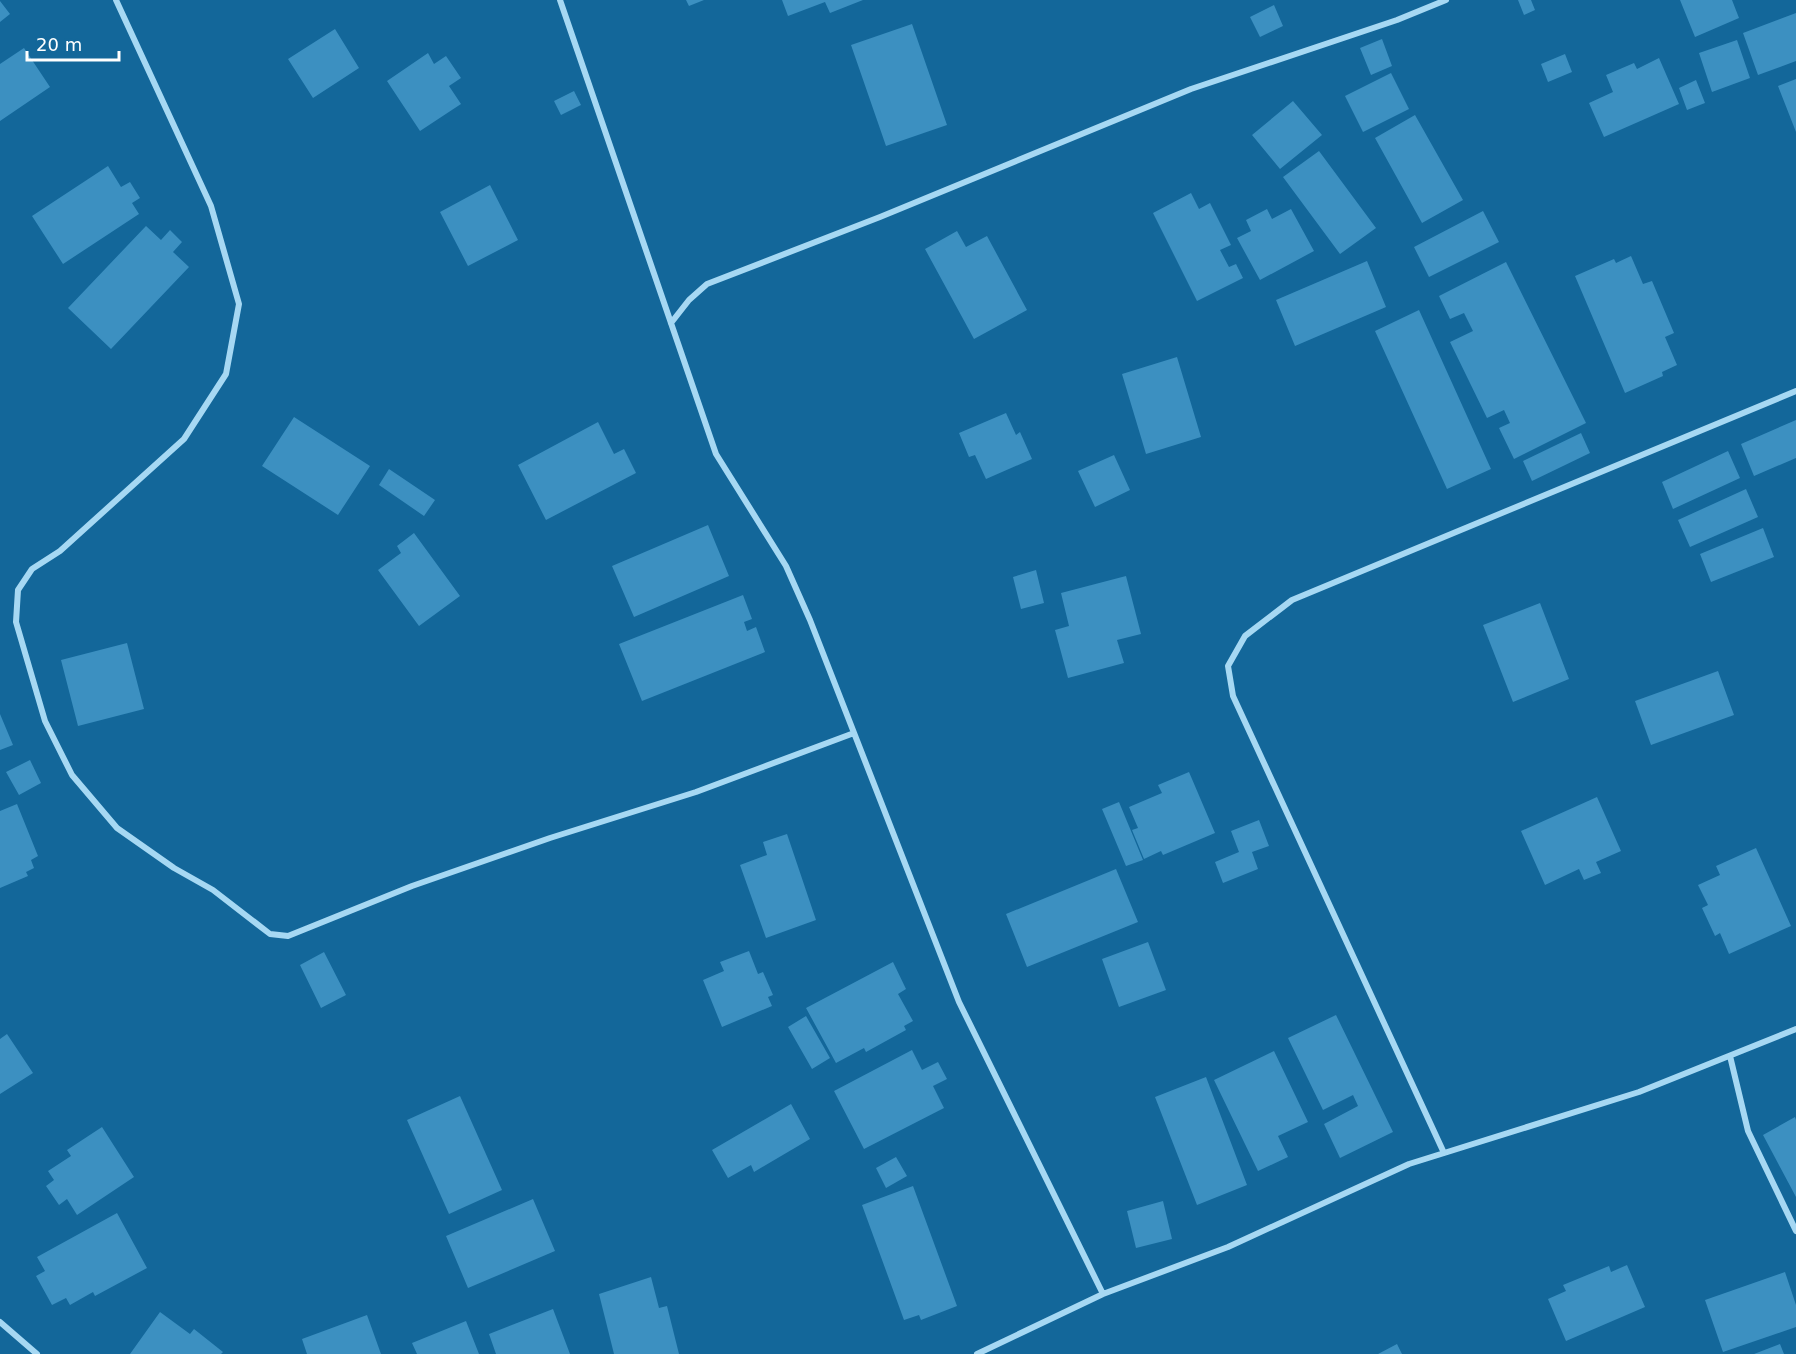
<svg xmlns="http://www.w3.org/2000/svg" width="1796" height="1354" viewBox="0 0 1796 1354" font-family="'DejaVu Sans',sans-serif">
<style>
.building{fill:#3c90c1}
.lines{fill:none;stroke-linecap:round;stroke-linejoin:round}
.minor{stroke:#a6d8f3;stroke-width:6}
</style>
<rect width="100%" height="100%" fill="#13679a"/>
<!-- building -->
<path class="building" d="M686,0H704L689,6Z
M782,0H863L830,13L825,2L788,16Z
M1518,0H1531L1535,10L1524,15Z
M1680,0H1732L1739,18L1695,37Z
M0,1L10,14L0,22Z
M1274,5L1283,26L1260,37L1250,17Z
M1796,13V61L1758,75L1743,33Z
M912,24L947,125L886,146L851,45Z
M335,29L359,68L313,98L288,59Z
M1382,39L1392,66L1371,75L1360,48Z
M1737,40L1750,78L1712,92L1699,53Z
M24,48L50,87L0,121V64Z
M428,53L434,64L446,56L461,78L449,86L461,104L420,131L387,81Z
M1565,54L1572,72L1548,82L1541,64Z
M1659,58L1679,104L1604,137L1589,103L1613,92L1606,75L1634,63L1637,69Z
M1391,73L1409,109L1363,132L1345,96Z
M1796,79V132L1778,86Z
M1696,80L1705,103L1687,110L1679,88Z
M574,91L581,105L561,115L554,101Z
M1293,101L1322,135L1280,169L1252,135Z
M1415,115L1463,200L1422,223L1375,138Z
M1319,151L1376,228L1340,254L1283,177Z
M108,166L121,187L130,182L140,198L132,203L139,214L63,264L32,216Z
M490,185L518,240L468,266L440,212Z
M1191,193L1199,209L1210,203L1231,245L1220,250L1229,267L1236,264L1243,278L1197,301L1153,213Z
M1267,209L1272,219L1291,209L1314,251L1260,280L1237,238L1251,231L1246,220Z
M1483,211L1499,242L1429,277L1414,247Z
M146,226L161,240L170,230L182,242L173,252L189,267L111,349L68,308Z
M957,231L966,247L987,236L1027,310L974,339L925,249Z
M1631,256L1643,284L1652,281L1674,333L1665,337L1677,365L1662,372L1663,376L1625,393L1575,276L1614,259L1616,263Z
M1367,261L1386,307L1295,346L1276,300Z
M1506,262L1586,423L1514,459L1499,428L1510,423L1504,410L1487,418L1450,342L1473,331L1464,313L1450,319L1439,296Z
M1419,310L1491,469L1447,489L1375,331Z
M1177,357L1201,437L1146,454L1122,374Z
M1006,413L1016,435L1020,432L1032,459L986,479L975,455L969,457L959,433Z
M294,417L370,466L338,515L262,466Z
M1796,420V458L1754,476L1741,444Z
M598,422L614,454L624,449L636,473L546,520L518,465Z
M1581,433L1590,453L1532,481L1523,461Z
M1728,451L1740,478L1673,509L1662,482Z
M1114,455L1130,490L1095,507L1078,471Z
M389,469L435,500L424,516L379,485Z
M1746,489L1758,517L1690,547L1678,520Z
M708,525L729,576L634,617L612,566Z
M1763,528L1774,557L1711,582L1700,554Z
M414,533L460,596L419,626L378,570L401,553L397,546Z
M1036,570L1044,603L1021,609L1013,577Z
M1126,576L1141,634L1117,640L1124,663L1068,678L1055,630L1069,626L1061,593Z
M743,595L752,619L744,622L747,631L756,627L765,652L642,701L619,644Z
M1540,603L1569,679L1513,702L1483,625Z
M127,643L144,709L78,726L61,660Z
M1718,671L1734,715L1651,745L1635,701Z
M0,714L13,745L0,750Z
M30,760L41,783L19,795L6,772Z
M1189,772L1215,833L1163,855L1161,851L1144,859L1132,830L1138,828L1129,807L1162,793L1158,785Z
M1597,797L1621,851L1596,862L1601,873L1584,880L1579,869L1545,885L1521,831Z
M1119,802L1143,860L1126,866L1102,809Z
M17,804L38,856L31,860L34,868L26,872L28,876L0,888V811Z
M1259,820L1269,846L1252,852L1258,869L1223,883L1215,862L1239,852L1231,831Z
M787,834L816,920L766,938L740,865L767,855L763,842Z
M1756,848L1791,926L1729,954L1720,933L1715,936L1702,908L1708,905L1698,885L1720,875L1716,866Z
M1116,869L1138,922L1027,967L1006,914Z
M1148,942L1166,990L1119,1007L1102,959Z
M749,951L758,974L763,972L773,995L768,997L772,1006L722,1027L703,980L724,971L720,962Z
M324,952L346,995L321,1008L300,965Z
M893,962L906,989L898,994L913,1021L904,1026L906,1030L866,1052L864,1048L836,1063L806,1008Z
M1336,1015L1393,1132L1340,1158L1324,1124L1358,1106L1353,1095L1323,1110L1288,1038Z
M806,1016L830,1058L812,1069L788,1027Z
M7,1034L33,1073L0,1094V1039Z
M912,1050L922,1070L938,1062L947,1079L933,1086L944,1108L864,1149L834,1091Z
M1274,1051L1308,1122L1278,1136L1288,1157L1258,1171L1214,1080Z
M1206,1077L1247,1185L1197,1205L1155,1097Z
M460,1096L502,1190L449,1214L407,1120Z
M791,1104L810,1139L754,1172L751,1165L728,1178L712,1150Z
M1795,1117L1796,1120V1197L1763,1135Z
M102,1127L134,1177L77,1215L67,1199L59,1205L46,1186L54,1180L48,1171L71,1156L67,1150Z
M896,1157L907,1176L886,1188L876,1168Z
M913,1186L957,1306L921,1320L919,1315L904,1320L862,1205Z
M533,1199L555,1251L468,1288L446,1236Z
M1163,1201L1172,1239L1136,1248L1127,1211Z
M117,1213L147,1268L95,1296L93,1292L70,1305L66,1298L52,1305L36,1276L45,1271L37,1257Z
M1627,1265L1645,1307L1566,1341L1548,1299L1566,1291L1563,1285L1609,1266L1611,1272Z
M1785,1272L1796,1305V1327L1723,1352L1705,1300Z
M651,1277L659,1308L667,1306L679,1354H614L599,1294Z
M553,1309L570,1354H496L489,1334Z
M160,1312L190,1334L194,1329L223,1352L221,1354H130Z
M367,1315L381,1354H307L302,1339Z
M466,1321L479,1354H417L412,1343Z
M1397,1344L1402,1354H1378Z
M1780,1344L1784,1354H1754Z"/>
<g class="lines">
<!-- minor -->
<path class="minor" d="M116,0L211,206L239,304L226,374L184,439L60,551L32,569L18,590L16,622L45,721L72,775L117,828L174,868L213,890L270,934L288,936L412,886L550,838L696,792L854,733
M560,0L716,454L786,566L810,620L959,1002L1103,1294
M671,323L689,300L707,284L880,217L1191,89L1397,20L1446,0
M1730,1056L1748,1131L1796,1231
M1444,1153L1233,696L1228,666L1245,636L1292,600L1796,391
M0,1322L37,1354
M977,1354L1103,1294L1228,1247L1409,1164L1639,1092L1796,1029"/>
</g>
<!-- scale -->
<path d="M27 51v9h92v-9" fill="none" stroke="#ffffff" stroke-width="3"/>
<text x="36" y="51" font-size="18" fill="#ffffff" stroke="#13679a" stroke-width="4.5" paint-order="stroke">20 m</text>
</svg>
